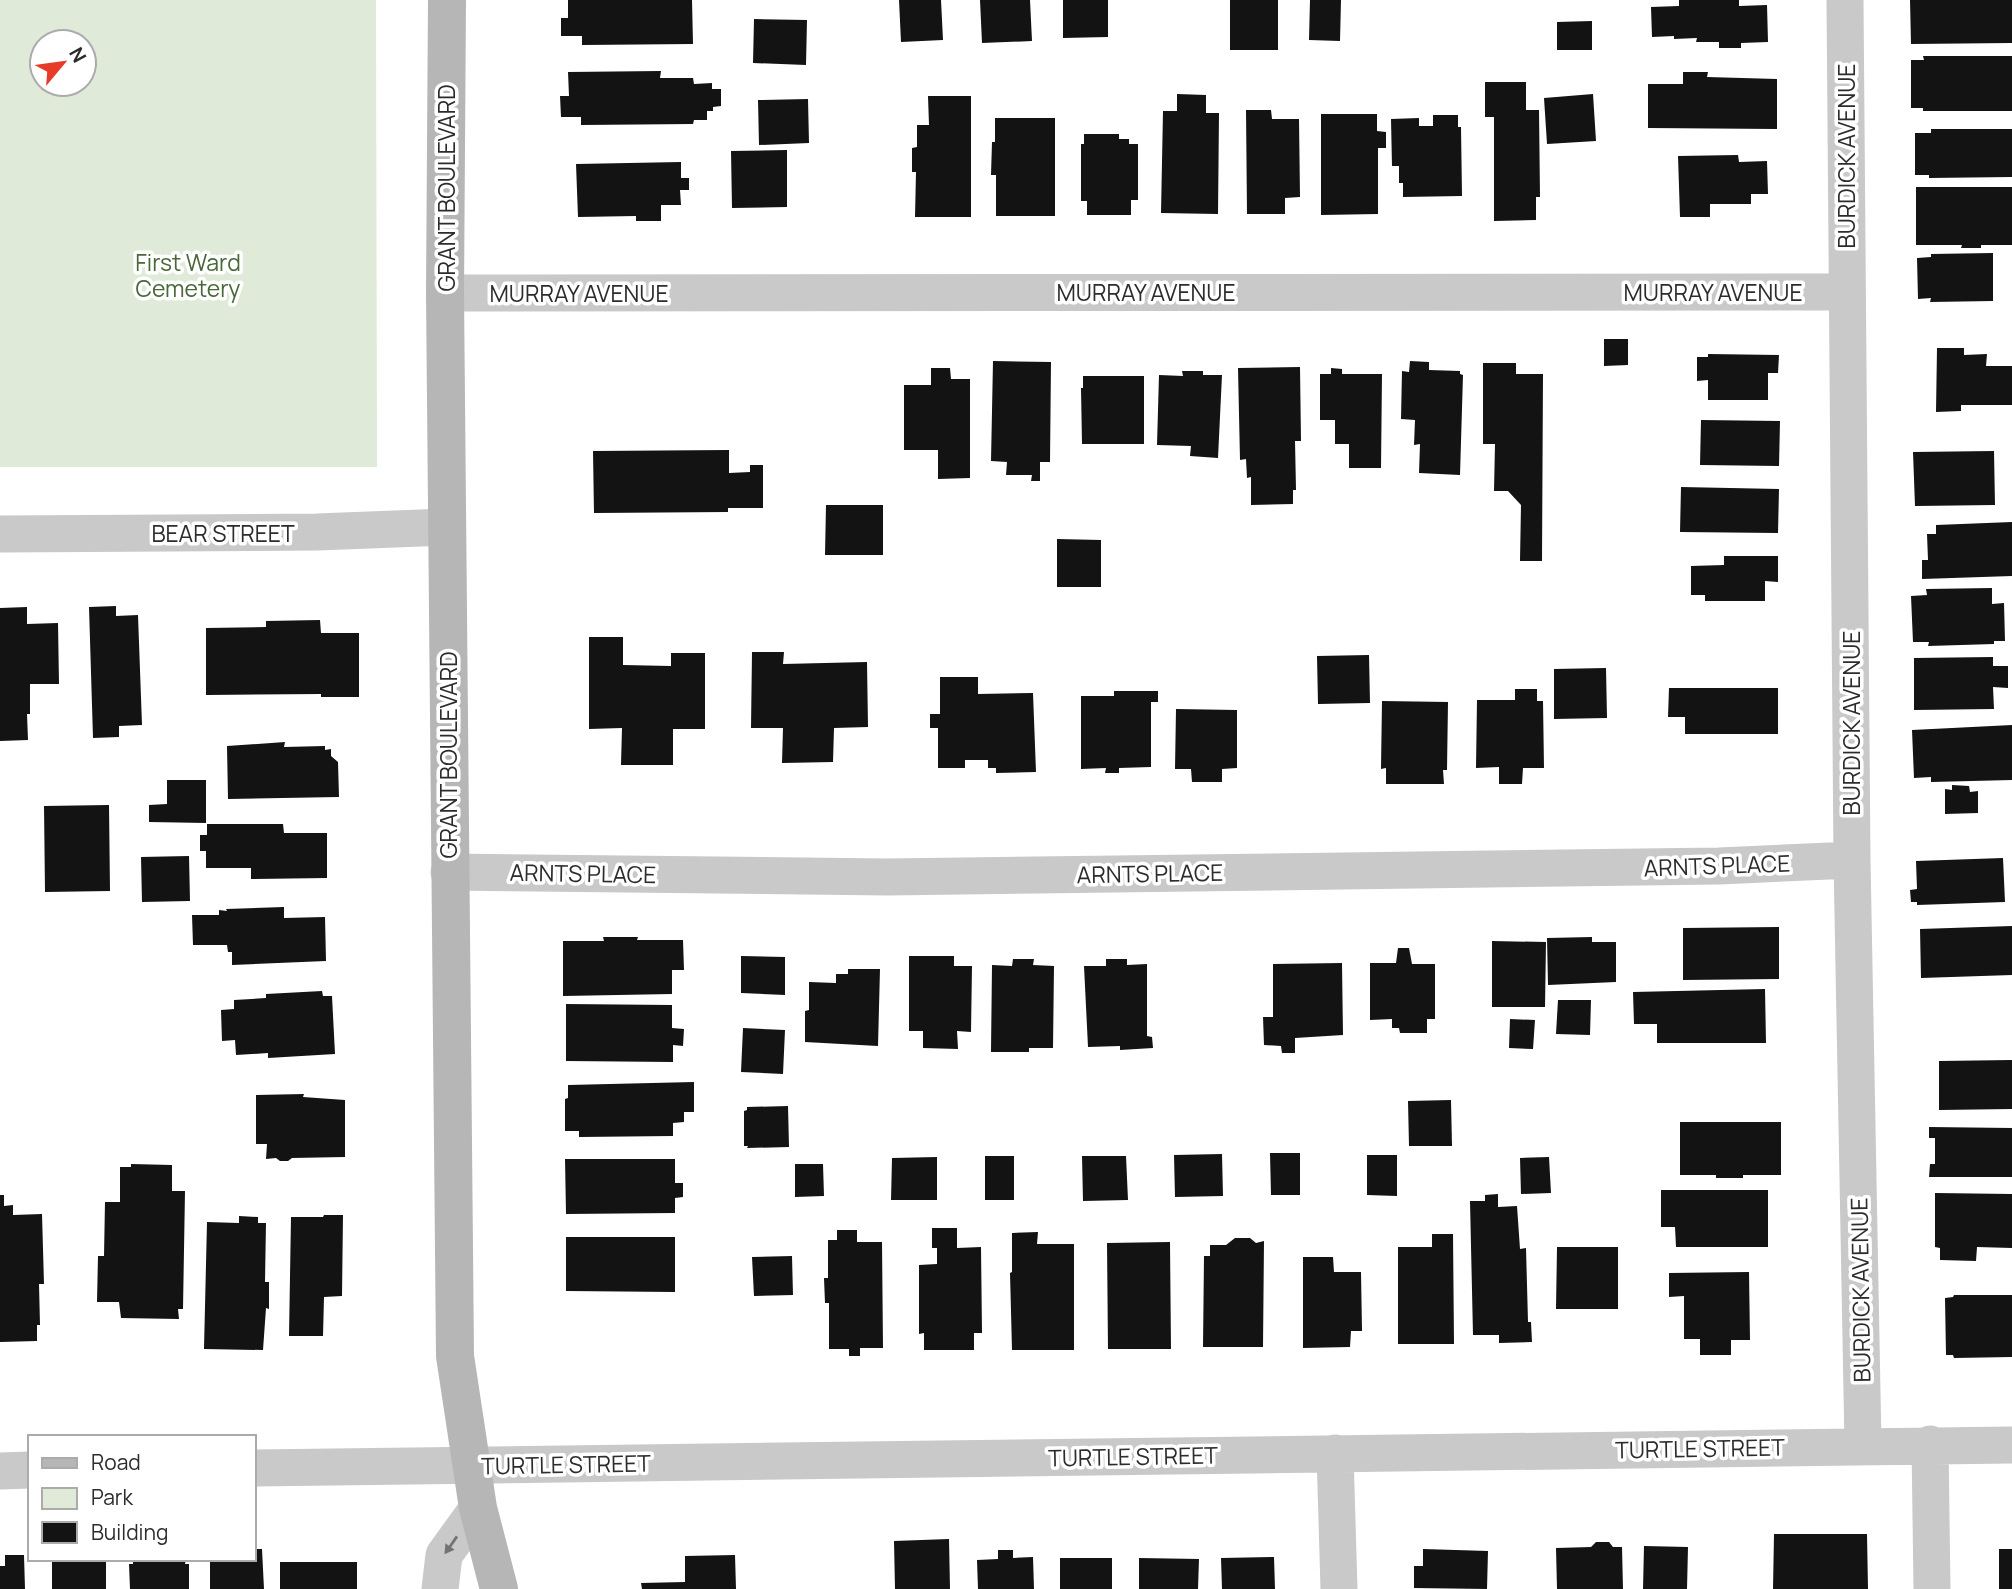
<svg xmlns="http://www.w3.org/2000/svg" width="2012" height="1589" viewBox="0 0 2012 1589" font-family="Manrope,sans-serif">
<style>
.green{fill:#dfead9;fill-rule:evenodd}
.building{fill:#131313}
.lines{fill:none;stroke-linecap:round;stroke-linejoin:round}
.street{stroke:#c9c9c9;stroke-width:37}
.secondary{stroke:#b6b6b6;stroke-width:38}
.oneway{fill:#737373}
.labels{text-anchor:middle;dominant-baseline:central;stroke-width:7;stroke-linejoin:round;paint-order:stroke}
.street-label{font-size:23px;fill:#2c2c2c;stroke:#fff}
.park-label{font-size:23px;fill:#486839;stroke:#fff}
</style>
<rect width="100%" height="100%" fill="#fff"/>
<!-- green -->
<path class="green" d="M0,0H376L377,467H0ZM42,42H84V84H42Z"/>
<!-- building -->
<path class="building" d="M568,0H692L693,44L582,45V36H561V18H568Z
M899,0H941L943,40L901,42Z
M980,0H1030L1032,41L982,43Z
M1063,0H1108V37L1063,38Z
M1230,0H1278V50H1230Z
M1310,0H1341L1340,41L1309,40Z
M1679,0H1739V6L1767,5L1768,42L1741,43V48H1719V42H1696L1697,38L1674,39V36L1652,37L1651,7L1679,6Z
M1910,0H2012V43L1911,44Z
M754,19L807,20L806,65L753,63Z
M1592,21V50H1557V22Z
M1923,56H2012V111H1923V108H1911V60H1924Z
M661,71L660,78H693L694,84L712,83V89H721V106L713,107V111H707V120H694L693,124L581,125V117H561L560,96H569L568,72Z
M1683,72H1708L1707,77L1777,79V129L1648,128V84H1683Z
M1485,82H1526V110H1539L1540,197H1536V220L1494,221V117H1485Z
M1177,94L1206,95V113H1219L1218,214L1161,213L1163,111H1177Z
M1593,94L1596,141L1547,144L1544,98Z
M928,96H971V217H915L916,172H912V148L917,147V125H929Z
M808,99L809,143L759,145L758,100Z
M1246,110H1271L1272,119H1299L1300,197L1285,198V214H1247Z
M1321,114H1377V131L1386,132V148H1378V214L1321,215Z
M1433,115H1458V127H1461L1462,196L1403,197V183H1399V166H1392L1391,119L1419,118V126H1433Z
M995,118H1055V216H996V175H991L992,142H995Z
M1931,129H2012V177L1929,178V175H1915V133H1931Z
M1084,134H1119V139H1129V144H1138V200H1131V215H1087V201H1081V144H1084Z
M787,150V207L732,208L731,151Z
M1738,155L1739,162L1767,161L1768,194H1751V204H1710V217H1680L1678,156Z
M681,162V178H689V190H680L681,205H661V221H636V216L578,217L576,164Z
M1916,187H2012V245H1981V248H1961L1962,245H1916Z
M1993,253V301L1930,302L1931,298L1918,299L1917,258L1931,257V254Z
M1604,339H1628V365L1604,366Z
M1937,348H1964V355L1987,354L1986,366H2012V405H1961V411L1936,412Z
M1708,354L1779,355L1778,373H1768V400H1708V380L1697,381V357H1708Z
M993,361L1051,362L1050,462H1040V481H1031L1032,475H1006L1007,462L991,461Z
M1410,361L1429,362V370L1460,371V374L1463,375L1460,475L1419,473L1420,444L1414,445L1415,420L1401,419L1402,371L1409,372Z
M1483,363H1516V374H1543L1542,561H1520L1521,505L1508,491H1494L1495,444H1483Z
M1300,367L1301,441H1295L1296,490H1293V504L1251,505V477L1247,478L1246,459L1240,460L1238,368Z
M931,368H950L951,379H970V478L938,479V450H904V385H931Z
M1331,368L1342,369V374H1382L1381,468H1349V444H1335V420H1320V374H1331Z
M1182,371H1203V375H1222L1218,458L1190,456L1191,446L1157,445L1159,375L1183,376Z
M1083,376H1144V444H1082L1081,388H1083Z
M1701,420L1780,421L1779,466L1700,465Z
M729,450V473L750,472V465H763V508H728V512L594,513L593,451Z
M1994,451L1995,505L1915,506L1913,452Z
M1681,487L1779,489L1778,533L1680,532Z
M826,505H883V555H825Z
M2012,522V576L1922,579V560H1928L1927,534H1936V525Z
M1057,539L1101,540V587H1057Z
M1724,556H1778V582L1765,581V601H1705V595H1691V566L1724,565Z
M1992,588V604L2004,603L2005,641H1994V644L1928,646L1929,642H1913L1911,596L1927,595L1926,589Z
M116,606V616L138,615L142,725L119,726V737L93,738L89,607Z
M27,607V624L58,623L59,684H30V714H27L28,740L0,741V608Z
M320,620L321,633H359V697H321V694L206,695V628L266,627V621Z
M589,637H623V665L671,666V653H705V729H673V765H621L622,728L589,729Z
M752,652H784L783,664L867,662L868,727L834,728L833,762L782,763L783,728H751Z
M1369,655L1370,703L1318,704L1317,656Z
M1993,657V666H2008V688L1993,687L1994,709L1914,710V658Z
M1606,668L1607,718L1554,719V669Z
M940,677H978V694L1033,693L1036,772L996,773V768H988V760H965V768H938V728H930V714H940Z
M1669,688H1778V734H1685V717H1668Z
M1515,689H1537V701H1543L1544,768H1523L1522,784H1499V767L1476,768L1477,700H1515Z
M1114,691H1158V702H1151V767L1119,768V773H1105L1106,768L1081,769V696H1114Z
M1382,701L1448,702L1447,770H1443L1444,784H1386V768L1381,769Z
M1176,709L1237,710V768L1222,769V782H1192L1191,769H1175Z
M2012,725V780L1931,782V777L1914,778L1912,730Z
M285,742L284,747L325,746V750L331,749V756L338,762L339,797L228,799L227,746Z
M167,780H206V823L149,822V805L167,804Z
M1952,785L1969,786L1970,792L1978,791V813L1945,814V789L1952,790Z
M109,805L110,891L45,892L44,806Z
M207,824H283L284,833H327V878L251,879V868H206V851H200V835H207Z
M189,856L190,901L142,902L141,857Z
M2003,858L2005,902L1917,905V902H1911L1910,890L1917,889L1916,861Z
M284,907V918L325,917L326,961L232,965V952H228L227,945H193L192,915H219V910L227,911L226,909Z
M2012,926V975L1921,978L1920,929Z
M1779,927V979L1683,980V928Z
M603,937H638L637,940H683L684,970H672V994L563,996V941H604Z
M1592,937V942H1616V982L1548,985L1547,938Z
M1492,941L1546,942L1545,1007H1492Z
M1398,948H1409L1412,964H1435V1019H1427V1033H1400L1399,1028H1392V1019L1370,1020V963H1396Z
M741,956L785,957V995L741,993Z
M909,956H954V966H972L971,1032L957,1031L958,1049L923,1048V1031H909Z
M1013,959H1034L1033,965L1054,966L1053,1048H1029V1052H991L992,965L1012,966Z
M1106,959H1127V965L1147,964V1036L1152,1037L1153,1048L1120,1050V1046L1088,1047L1084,966H1106Z
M1342,963L1343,1035L1295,1038V1053H1282L1281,1046L1264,1045L1263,1017H1273V964Z
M848,969H880L878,1046L805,1042V1011L809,1010V982L836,983V974H848Z
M1765,989L1766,1043H1657V1024H1634L1633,992Z
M322,991L323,996H332L335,1054L268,1058V1053L236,1055L235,1040L222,1041L221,1010L234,1009V1000L266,998V994Z
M1558,1000H1591L1590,1035L1556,1034Z
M566,1004L672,1005V1028L684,1029L683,1046L673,1045V1062L566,1061Z
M1510,1019L1535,1020L1533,1049L1509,1048Z
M743,1028L785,1030L783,1074L741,1072Z
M2012,1060V1109L1939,1110V1061Z
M694,1082V1112H684V1122L673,1123V1136L579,1137V1131H565V1099L568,1098V1085Z
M304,1094L303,1097L345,1100V1157L292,1158L288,1161H280L276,1158L266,1159L267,1144H256V1095Z
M1451,1100L1452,1146H1409L1408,1101Z
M788,1106L789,1147L747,1148L748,1146H744V1111L747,1110V1107Z
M1680,1122H1781V1175H1743V1178H1716V1175H1680Z
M1929,1127L2012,1128V1177H1929L1930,1164H1935V1138H1929Z
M1270,1153H1300V1195H1271Z
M1222,1154L1223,1196L1175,1197L1174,1155Z
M1367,1155H1397V1196L1367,1195Z
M985,1156H1014V1200H985Z
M1082,1156H1126L1128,1200L1083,1201Z
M937,1157V1200H891L892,1158Z
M1549,1157L1551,1193L1521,1194L1520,1158Z
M565,1159H675V1183H683V1197L675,1198V1213L566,1214Z
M131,1164L172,1165V1191H185L183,1309H178L179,1319L121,1318L119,1302H97L98,1256H104L105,1202H120V1167H131Z
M795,1164H823L824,1196L795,1197Z
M1661,1190H1768V1247H1676L1675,1227H1661Z
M1935,1193L2012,1194V1248L1977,1247L1976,1261L1940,1260V1248L1935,1247Z
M1498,1194V1207L1517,1206L1520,1249L1526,1248L1528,1322H1531L1532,1342L1499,1343V1335H1473L1470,1201H1485V1195Z
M0,1195H4V1206L13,1205V1215L42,1214L44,1284H39L40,1325H37V1341L0,1342Z
M324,1215H343L342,1296L324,1297L323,1336H289L291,1217H323Z
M239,1216L258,1217V1223H266L265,1282H269V1309L266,1308L263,1350L204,1349L207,1222L239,1223Z
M932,1228H957V1248L981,1247L982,1333H974V1350H924V1333L919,1334V1265L937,1264V1248H932Z
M837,1230H857V1242H882L883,1348H860V1356H849V1349H829V1303H825L824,1278H828V1240H837Z
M1038,1232L1037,1244H1074V1350H1012L1010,1273L1012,1272V1233Z
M1432,1234H1453L1454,1344H1398V1247H1432Z
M566,1237H675V1292L566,1291Z
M1235,1238H1250L1256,1243L1264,1241L1263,1347H1203L1204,1256H1210V1245H1226Z
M1170,1242L1171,1349H1108L1107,1243Z
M1557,1247H1618V1309H1556Z
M792,1256L793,1295L754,1296L752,1257Z
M1303,1257H1333L1334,1272H1361L1362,1331H1351L1350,1347L1303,1348Z
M1749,1272L1750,1340H1731V1355H1700V1339H1684V1296L1669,1297V1273Z
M1954,1295H2012V1357L1954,1358L1953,1355H1946L1945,1298L1953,1297Z
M1774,1534H1867L1868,1589H1773Z
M949,1539L950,1589H895L894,1541Z
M1596,1542H1609L1613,1547H1622L1623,1589H1557L1556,1548L1591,1547Z
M1644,1546L1688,1547L1687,1589H1643Z
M254,1549H262L264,1589H210V1559H254Z
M1423,1549L1488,1551L1487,1589L1414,1588V1566H1423Z
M1999,1549H2012V1589H1999Z
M998,1550H1013V1558L1033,1557L1034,1589H978L977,1560L998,1559Z
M5,1555H24L25,1589H0V1566H5Z
M735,1555L736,1589H642L641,1583L685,1582V1556Z
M1274,1557L1275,1589H1222L1221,1558Z
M1060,1558H1112V1589H1060Z
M1139,1558L1199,1559L1198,1589H1139Z
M52,1559L106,1560V1589H52Z
M133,1559H186L185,1564H189V1589H130L129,1564H133Z
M280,1562H357V1589H280Z"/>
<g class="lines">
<!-- street -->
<path class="street" d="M1845,0L1852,860L1863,1445
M445,293L1847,292
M0,534L317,532L447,527
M449,872L888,877L1719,866L1852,860
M1930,1444L1932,1589
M1335,1453L1339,1589
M254,1468L2012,1445
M0,1471L30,1470
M440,1589L444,1555L478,1508"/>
<!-- secondary -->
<path class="secondary" d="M447,0L445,293L455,1356L478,1508L499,1589"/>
</g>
<!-- one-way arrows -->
<defs><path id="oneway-solid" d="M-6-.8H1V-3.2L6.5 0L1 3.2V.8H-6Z" transform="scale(1.75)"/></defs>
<use class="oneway" href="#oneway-solid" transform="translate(451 1545) rotate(125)"/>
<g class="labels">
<!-- street labels -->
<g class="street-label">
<text transform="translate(1846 156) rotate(-90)">BURDICK AVENUE</text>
<text transform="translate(446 188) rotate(-90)">GRANT BOULEVARD</text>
<text x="1146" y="292">MURRAY AVENUE</text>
<text x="1713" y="292">MURRAY AVENUE</text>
<text x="579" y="293">MURRAY AVENUE</text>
<text x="223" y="533">BEAR STREET</text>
<text transform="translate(1851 723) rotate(-90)">BURDICK AVENUE</text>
<text transform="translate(448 755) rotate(-90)">GRANT BOULEVARD</text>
<text transform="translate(1717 865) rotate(-2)">ARNTS PLACE</text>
<text transform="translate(583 873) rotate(1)">ARNTS PLACE</text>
<text transform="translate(1150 873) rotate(-1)">ARNTS PLACE</text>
<text transform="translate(1860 1290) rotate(-91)">BURDICK AVENUE</text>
<text transform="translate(1700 1448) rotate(-1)">TURTLE STREET</text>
<text transform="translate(1133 1456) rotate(-1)">TURTLE STREET</text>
<text transform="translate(566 1464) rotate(-1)">TURTLE STREET</text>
</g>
<!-- park labels -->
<g class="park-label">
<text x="188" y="262">First Ward<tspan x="188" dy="26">Cemetery</tspan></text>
</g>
</g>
<!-- legend -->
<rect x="28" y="1435" width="228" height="126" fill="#ffffff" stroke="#ababab" stroke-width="2"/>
<rect x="42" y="1458" width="35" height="10" fill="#b6b6b6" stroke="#ababab" stroke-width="2"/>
<text x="91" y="1470" font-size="21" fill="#2c2c2c">Road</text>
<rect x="42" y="1488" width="35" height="21" fill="#dfead9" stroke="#ababab" stroke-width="2"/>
<text x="91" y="1505" font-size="21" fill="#2c2c2c">Park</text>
<rect x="42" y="1522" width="35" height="21" fill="#131313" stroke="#ababab" stroke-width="2"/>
<text x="91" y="1540" font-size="21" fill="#2c2c2c">Building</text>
<!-- north arrow -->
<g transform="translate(63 63) rotate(61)"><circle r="33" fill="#ffffff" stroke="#ababab" stroke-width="2"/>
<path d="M0-5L12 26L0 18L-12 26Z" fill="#e83a29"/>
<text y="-10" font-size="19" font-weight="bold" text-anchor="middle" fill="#2c2c2c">N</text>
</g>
</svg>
